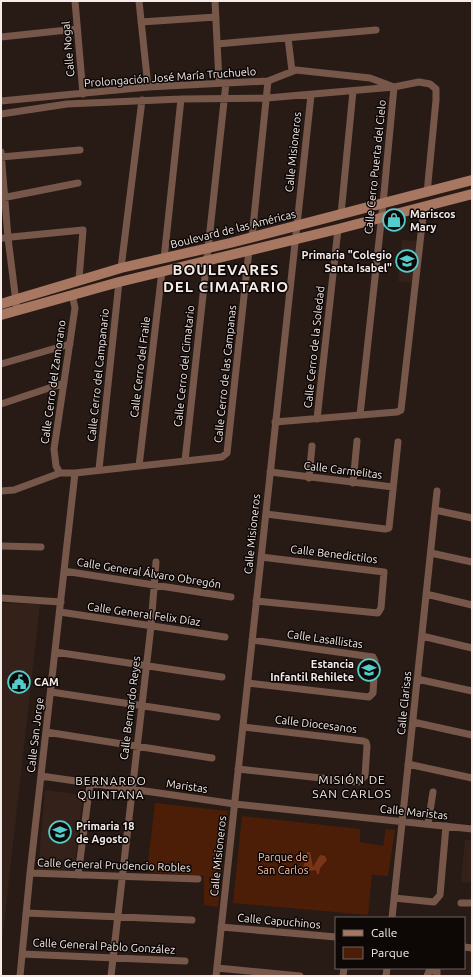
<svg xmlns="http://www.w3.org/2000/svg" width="473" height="977" viewBox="0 0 473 977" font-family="Ubuntu,sans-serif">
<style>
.built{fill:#342119}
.green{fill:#4c1e08}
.water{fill:#783617}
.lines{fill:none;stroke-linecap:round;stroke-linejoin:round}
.street{stroke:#76574a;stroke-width:7}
.secondary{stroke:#a87762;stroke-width:10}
.labels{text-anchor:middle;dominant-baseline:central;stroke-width:3;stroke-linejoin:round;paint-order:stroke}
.street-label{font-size:11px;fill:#f5ece9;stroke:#0d0706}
.poi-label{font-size:11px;font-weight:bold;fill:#f5ece9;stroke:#0d0706;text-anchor:start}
.park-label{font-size:11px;fill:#fbbea5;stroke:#0d0706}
.neighbourhood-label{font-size:12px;letter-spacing:1px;fill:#f5ece9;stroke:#0d0706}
.district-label{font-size:15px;font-weight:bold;letter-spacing:1px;fill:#f5ece9;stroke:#0d0706}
</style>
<rect width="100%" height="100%" fill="#281b16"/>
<!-- built -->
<path class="built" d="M402,240L417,241L413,283L398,281Z
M1,603L40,604L1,951Z
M45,790L83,795L74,870H38Z
M465,840H472V883L461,882Z"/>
<!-- green -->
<path class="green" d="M155,803L228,811L218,907L204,905V876L147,872Z
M242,816L360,829V842L383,846L386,829L395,830L388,876L372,875L368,915L233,903Z"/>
<!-- water -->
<path class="water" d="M307,852H310L313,867L320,855L325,856L327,860L320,868L319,874H317L316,870L308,871L303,868Z"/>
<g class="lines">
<!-- street -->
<path class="street" d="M75,1L83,94
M139,1L148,87
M215,1L219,82
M141,22L216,17
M1,37L77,29
M288,38L292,71
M217,44L376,30
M1,101L148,87L268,81L296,70L370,78L394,87L383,204L360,415
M1,114L67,104L181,99L267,98L394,87L419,82L430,84L436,89V100L427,193
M1,152L8,238L17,310
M1,157L80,150
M2,198L78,183
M341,214L353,91
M252,237L268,81
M1,238L83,230L79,279
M164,259L181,99
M121,268L142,100
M1,364L70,344
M1,404L64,383
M317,419L338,229
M275,422L397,412L401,410L424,207
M185,461L226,83
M139,466L162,271
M99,469L119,282
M270,472L393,487
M60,473L56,466L54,449L75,308L73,299L70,295
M309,478L312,446
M353,483L357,441
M1,491L14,490L60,473H75L222,457L227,453L249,250
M435,510L472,518
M266,514L385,529L389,528L398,442
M1,546L41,547
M431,553L472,562
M64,571L231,597
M426,594L472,605
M1,598L61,602
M256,601L378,613L381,608L384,572L261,557
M60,612L225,637
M422,636L472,648
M55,652L222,677
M417,679L472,691
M248,683L369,697L373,693L375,661L373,657L252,640
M51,692L217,717
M413,722L472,735
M46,732L212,758
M408,764L472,778
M238,769L358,782L365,776L367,746L366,742L363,741L243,727
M41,776L235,804L472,829
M428,824L433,792
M30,873L198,879
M78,875L90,784
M394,898L434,902L440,895L446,826
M461,903H472
M26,913L192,920
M392,918L437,491
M221,927L336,937
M464,947L472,948
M22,954L185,961
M217,968L300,976
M20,976L30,873L75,473
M111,976L151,626L156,562
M216,976L311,95
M343,976L344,968
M386,976L387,968
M427,976L429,971H437V976"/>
<!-- secondary -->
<path class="secondary" d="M1,304L121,268L230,243L472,180
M1,315L119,282L338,229L472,194"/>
</g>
<!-- icons -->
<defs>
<g id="shop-ring" transform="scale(1.15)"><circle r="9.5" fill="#0d0706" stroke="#53cdcb" stroke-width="1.5"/><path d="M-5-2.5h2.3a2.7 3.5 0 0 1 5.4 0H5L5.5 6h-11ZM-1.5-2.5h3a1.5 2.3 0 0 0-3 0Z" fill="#53cdcb"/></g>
<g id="school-ring" transform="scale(1.15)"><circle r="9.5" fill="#0d0706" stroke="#53cdcb" stroke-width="1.5"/><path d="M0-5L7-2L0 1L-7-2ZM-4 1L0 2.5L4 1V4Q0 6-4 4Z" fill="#53cdcb"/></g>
<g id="civic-ring" transform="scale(1.15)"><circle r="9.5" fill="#0d0706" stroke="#53cdcb" stroke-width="1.5"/><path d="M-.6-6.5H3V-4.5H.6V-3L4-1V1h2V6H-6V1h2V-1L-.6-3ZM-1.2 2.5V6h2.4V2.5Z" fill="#53cdcb"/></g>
</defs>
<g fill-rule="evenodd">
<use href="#shop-ring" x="394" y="220"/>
<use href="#school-ring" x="407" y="261"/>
<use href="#school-ring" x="369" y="670"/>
<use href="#civic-ring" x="19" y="682"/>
<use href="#school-ring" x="60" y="832"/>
</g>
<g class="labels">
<!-- street labels -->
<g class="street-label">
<text transform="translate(68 49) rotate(-95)">Calle Nogal</text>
<text transform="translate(170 77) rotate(-4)">Prolongación José María Truchuelo</text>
<text transform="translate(293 152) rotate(-84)">Calle Misioneros</text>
<text transform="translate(375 167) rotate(-84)">Calle Cerro Puerta del Cielo</text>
<text transform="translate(233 229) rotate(-14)">Boulevard de las Américas</text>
<text transform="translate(314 347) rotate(-84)">Calle Cerro de la Soledad</text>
<text transform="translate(184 366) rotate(-84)">Calle Cerro del Cimatario</text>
<text transform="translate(140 367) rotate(-83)">Calle Cerro del Fraile</text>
<text transform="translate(225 374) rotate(-84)">Calle Cerro de las Campanas</text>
<text transform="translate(98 375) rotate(-84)">Calle Cerro del Campanario</text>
<text transform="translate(53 382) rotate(-82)">Calle Cerro del Zamorano</text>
<text transform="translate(343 470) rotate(7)">Calle Carmelitas</text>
<text transform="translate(252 534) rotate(-84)">Calle Misioneros</text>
<text transform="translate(334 554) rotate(7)">Calle Benedictilos</text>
<text transform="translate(149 573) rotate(9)">Calle General Álvaro Obregón</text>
<text transform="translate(144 614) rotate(8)">Calle General Felix Díaz</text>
<text transform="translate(325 639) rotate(8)">Calle Lasallistas</text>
<text transform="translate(404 703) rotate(-84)">Calle Clarisas</text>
<text transform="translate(130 708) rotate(-83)">Calle Bernardo Reyes</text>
<text transform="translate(316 724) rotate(7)">Calle Diocesanos</text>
<text transform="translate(35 735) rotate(-83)">Calle San Jorge</text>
<text transform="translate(187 786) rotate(8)">Maristas</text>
<text transform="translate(414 812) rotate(6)">Calle Maristas</text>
<text transform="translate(218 856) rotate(-84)">Calle Misioneros</text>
<text transform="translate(114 865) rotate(2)">Calle General Prudencio Robles</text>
<text transform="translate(279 921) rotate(5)">Calle Capuchinos</text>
<text transform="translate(104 946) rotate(3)">Calle General Pablo González</text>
</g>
<!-- poi labels -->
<g class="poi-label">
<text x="410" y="214">Mariscos<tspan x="410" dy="13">Mary</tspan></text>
<text x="392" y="255" text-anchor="end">Primaria "Colegio<tspan x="392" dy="13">Santa Isabel"</tspan></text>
<text x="354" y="664" text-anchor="end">Estancia<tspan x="354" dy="13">Infantil Rehilete</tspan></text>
<text x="34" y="682">CAM</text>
<text x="76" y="826">Primaria 18<tspan x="76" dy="13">de Agosto</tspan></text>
</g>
<!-- park labels -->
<g class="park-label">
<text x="283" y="857">Parque de<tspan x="283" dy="13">San Carlos</tspan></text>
</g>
<!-- neighbourhood labels -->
<g class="neighbourhood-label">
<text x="352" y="779">MISIÓN DE<tspan x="352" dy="14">SAN CARLOS</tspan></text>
<text x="111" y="780">BERNARDO<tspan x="111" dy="14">QUINTANA</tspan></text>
</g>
<!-- district labels -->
<g class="district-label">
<text x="226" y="269">BOULEVARES<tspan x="226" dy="17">DEL CIMATARIO</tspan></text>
</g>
</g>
<!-- border -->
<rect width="473" height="977" fill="none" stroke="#f5ece9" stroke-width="4"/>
<!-- legend -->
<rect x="335" y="917" width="130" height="52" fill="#0d0706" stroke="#6a6361"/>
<rect x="343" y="930" width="20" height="6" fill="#a87762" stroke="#6a6361"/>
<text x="371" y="937" font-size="12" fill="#f5ece9">Calle</text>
<rect x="343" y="947" width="20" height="12" fill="#4c1e08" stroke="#6a6361"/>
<text x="371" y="957" font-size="12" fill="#f5ece9">Parque</text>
</svg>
